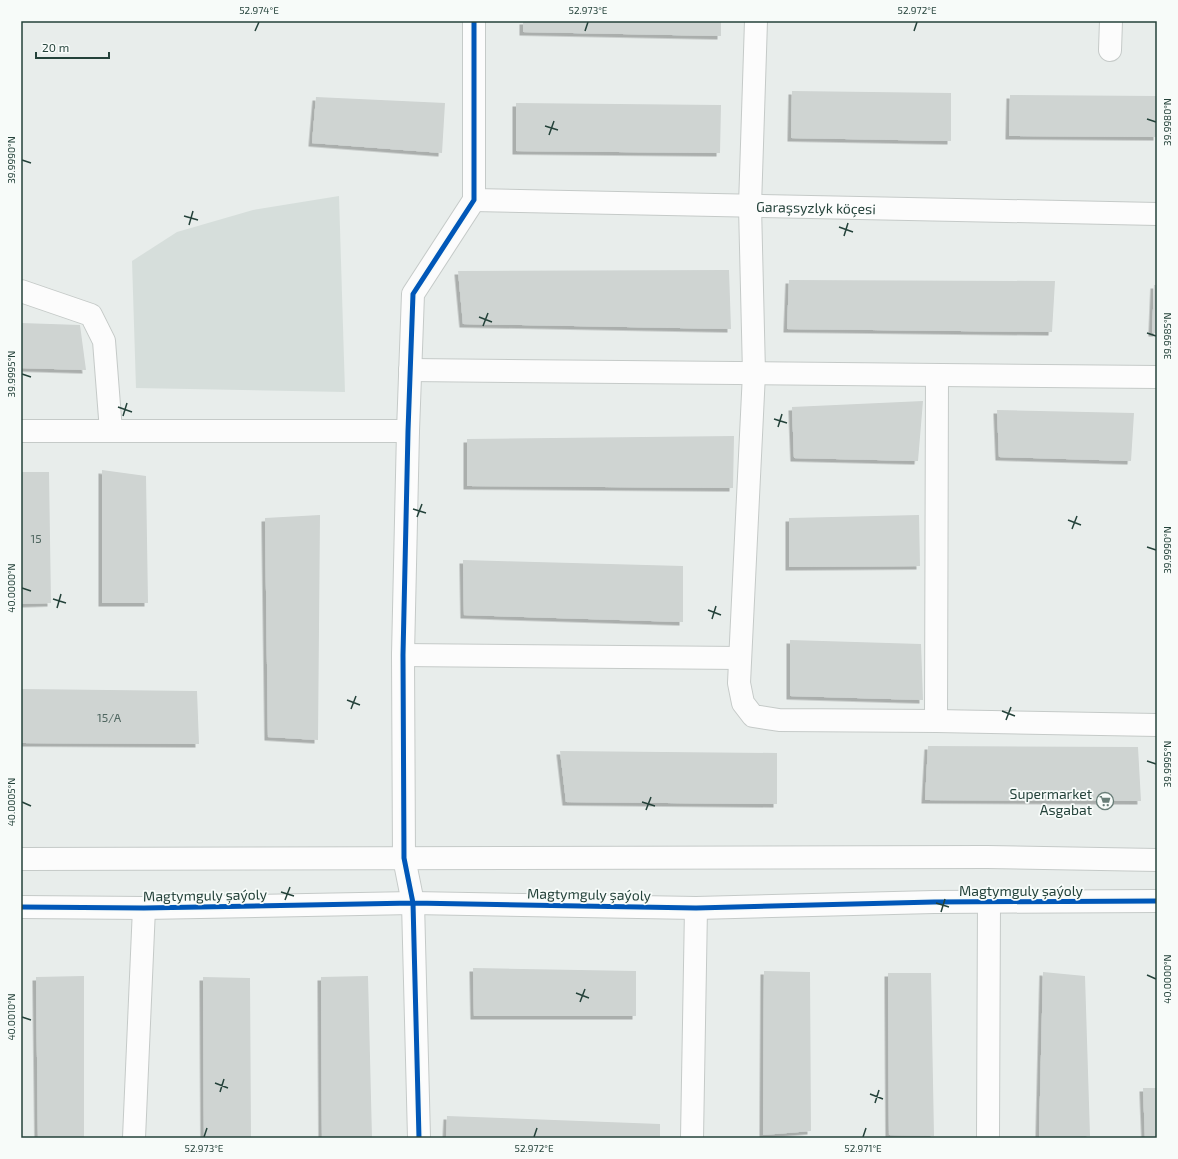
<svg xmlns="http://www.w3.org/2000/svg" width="1178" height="1159" viewBox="0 0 1178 1159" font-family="'Exo 2',sans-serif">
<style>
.built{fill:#d6dedb}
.building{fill:#cfd4d2;filter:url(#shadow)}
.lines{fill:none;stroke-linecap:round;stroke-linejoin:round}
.minor-casing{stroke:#c5cac8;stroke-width:24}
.minor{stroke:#fcfcfc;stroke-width:22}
.cycleway-casing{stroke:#f7fbf9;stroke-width:8}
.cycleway{stroke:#0057b8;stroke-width:5}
.ticks{fill:none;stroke:#24423a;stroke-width:1.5}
.labels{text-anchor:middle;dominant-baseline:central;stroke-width:3.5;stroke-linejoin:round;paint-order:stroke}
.number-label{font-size:12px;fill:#506761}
.street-label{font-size:14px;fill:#24423a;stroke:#f7fbf9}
.poi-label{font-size:14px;fill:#24423a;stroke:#f7fbf9;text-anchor:end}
.neatline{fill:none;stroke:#24423a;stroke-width:1.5}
.ticks-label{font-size:10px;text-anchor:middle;fill:#24423a}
</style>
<defs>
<filter id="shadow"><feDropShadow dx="-3.5" dy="3.5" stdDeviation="0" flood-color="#0004"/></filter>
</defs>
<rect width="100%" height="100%" fill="#e8edeb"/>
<!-- built -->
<path class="built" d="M339,196L345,392L136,388L132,261L177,232L253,210Z"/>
<!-- building -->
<path class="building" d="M523,21H721V36L523,32Z
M792,91L951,93V141L791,138Z
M1010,95L1157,96V137L1009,136Z
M316,97L445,103L442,153L312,143Z
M516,103L721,105L720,153L516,151Z
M729,270L731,329L463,324L458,271Z
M789,280L1055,281L1052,332L787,329Z
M1154,285H1157V333H1152Z
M21,323L80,325L86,370L21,368Z
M923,401L918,461L794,458L792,407Z
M997,410L1134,413L1131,461L999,457Z
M734,436L733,488L467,486V439Z
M102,470L146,476L148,603H102Z
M21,472H49L51,603L21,604Z
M320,515L318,740L268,737L265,518Z
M919,515L920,566L789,567V518Z
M463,560L683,566V622L464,615Z
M790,640L921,644L923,700L790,696Z
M21,689L197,691L199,744L21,743Z
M928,746L1138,747L1141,801L925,800Z
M560,751L777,753V804L566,802Z
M473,968L636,971V1016H474Z
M764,971L810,972L811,1131L763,1135Z
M1043,972L1085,976L1090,1136L1039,1137Z
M888,973H931L934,1136L889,1135Z
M84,976V1138H38L36,977Z
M368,976L372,1138L322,1137L321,977Z
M203,977L250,978L251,1138H204Z
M1143,1088H1157V1138H1145Z
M447,1116L660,1124V1138H446Z"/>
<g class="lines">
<!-- minor casing -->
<g class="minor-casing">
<g id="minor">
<path d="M756,21L750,206L754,373L739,683L743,703L753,716L779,720L936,721L1157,725"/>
<path d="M1110,50L1111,21"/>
<path id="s1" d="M474,200L1157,214"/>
<path d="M21,291L91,315L104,341L111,431"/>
<path d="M410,370L1157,377"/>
<path d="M21,431H408"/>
<path d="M403,655L740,658"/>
<path d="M936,721L937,375"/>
<path d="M21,859L987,857L1157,860"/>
<path d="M21,907L144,908L413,903L696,908L934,902L1157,901"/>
<path d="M134,1138L144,908"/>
<path d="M419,1138L413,903L404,858L403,655L408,431L413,294L474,200V21"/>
<path d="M692,1138L696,908"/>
<path d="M988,1138L989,902"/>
</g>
</g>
<!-- minor -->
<use href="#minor" class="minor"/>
<!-- cycleway casing -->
<g class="cycleway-casing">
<path id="cycleway" d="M21,907L144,908L413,903L696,908L934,902L1157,901
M419,1138L413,903L404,858L403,655L408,431L413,294L474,200V21"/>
</g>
<!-- cycleway -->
<use href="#cycleway" class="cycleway"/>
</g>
<!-- ticks -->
<path class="ticks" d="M255,31L259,22M585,31L588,22M914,31L917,22M1147,119L1156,122M545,126L558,130M549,135L554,121M22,160L31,163M184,216L198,220M189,225L193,211M839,227L853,232M844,236L848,223M479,317L492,322M483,326L488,313M1147,333L1156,336M22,374L31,377M118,407L132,412M123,416L127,403M774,419L787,423M778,427L782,414M413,509L426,513M417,517L422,504M1068,520L1081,525M1072,529L1077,516M1147,547L1156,550M22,588L31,591M53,599L66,603M57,608L61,594M708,610L721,615M712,619L716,606M347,700L360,705M351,709L356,696M1002,711L1015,716M1006,720L1011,707M1147,761L1156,764M22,802L31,806M642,802L655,806M646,810L651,797M281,892L294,896M285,900L290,887M936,903L949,907M941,912L945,899M1147,975L1156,979M576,993L589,998M580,1002L585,989M22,1017L31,1020M215,1083L228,1088M220,1092L224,1079M870,1094L883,1099M875,1103L879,1090M204,1137L207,1128M534,1137L537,1128M863,1137L866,1128"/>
<!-- icons -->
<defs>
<g id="supermarket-ring" transform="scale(0.9)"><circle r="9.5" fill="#f7fbf9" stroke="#697e78" stroke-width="1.5"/><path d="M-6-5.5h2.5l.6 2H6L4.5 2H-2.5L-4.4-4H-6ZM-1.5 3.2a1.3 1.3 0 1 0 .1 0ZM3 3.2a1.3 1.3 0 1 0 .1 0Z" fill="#697e78"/></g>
</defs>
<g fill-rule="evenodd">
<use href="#supermarket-ring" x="1105" y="801"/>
</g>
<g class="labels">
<!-- number labels -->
<g class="number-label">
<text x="36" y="538">15</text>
<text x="109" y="717">15/A</text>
</g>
<!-- street labels -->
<g class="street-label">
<text stroke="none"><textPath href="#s1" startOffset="342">Garaşsyzlyk köçesi</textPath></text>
<text x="1021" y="890">Magtymguly şaýoly</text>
<text transform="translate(589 894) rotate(1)">Magtymguly şaýoly</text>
<text transform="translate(205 895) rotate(-1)">Magtymguly şaýoly</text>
</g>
<!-- poi labels -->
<g class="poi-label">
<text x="1092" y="793">Supermarket<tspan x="1092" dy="16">Asgabat</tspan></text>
</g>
</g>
<!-- border -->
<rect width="1178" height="1159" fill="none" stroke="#f7fbf9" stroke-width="44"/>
<!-- scale -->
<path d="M36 52v6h73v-6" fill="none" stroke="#24423a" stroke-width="2"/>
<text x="42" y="52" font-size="12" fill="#24423a" stroke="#f7fbf9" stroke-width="3" paint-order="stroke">20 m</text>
<rect x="22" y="22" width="1134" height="1115" class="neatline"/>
<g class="ticks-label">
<text x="259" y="14">52.974°E</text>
<text x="588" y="14">52.973°E</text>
<text x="917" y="14">52.972°E</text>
<text transform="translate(1167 122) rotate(-90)" y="4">39.9980°N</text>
<text transform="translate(11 160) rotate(-90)" y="4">39.9990°N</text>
<text transform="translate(1167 336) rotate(-90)" y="4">39.9985°N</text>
<text transform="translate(11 374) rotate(-90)" y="4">39.9995°N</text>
<text transform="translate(1167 550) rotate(-90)" y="4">39.9990°N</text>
<text transform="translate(11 588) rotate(-90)" y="4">40.0000°N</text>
<text transform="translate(1167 764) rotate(-90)" y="4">39.9995°N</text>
<text transform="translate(11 802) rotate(-90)" y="4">40.0005°N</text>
<text transform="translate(1167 979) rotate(-90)" y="4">40.0000°N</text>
<text transform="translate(11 1017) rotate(-90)" y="4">40.0010°N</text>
<text x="204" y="1152">52.973°E</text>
<text x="534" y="1152">52.972°E</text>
<text x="863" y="1152">52.971°E</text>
</g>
</svg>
